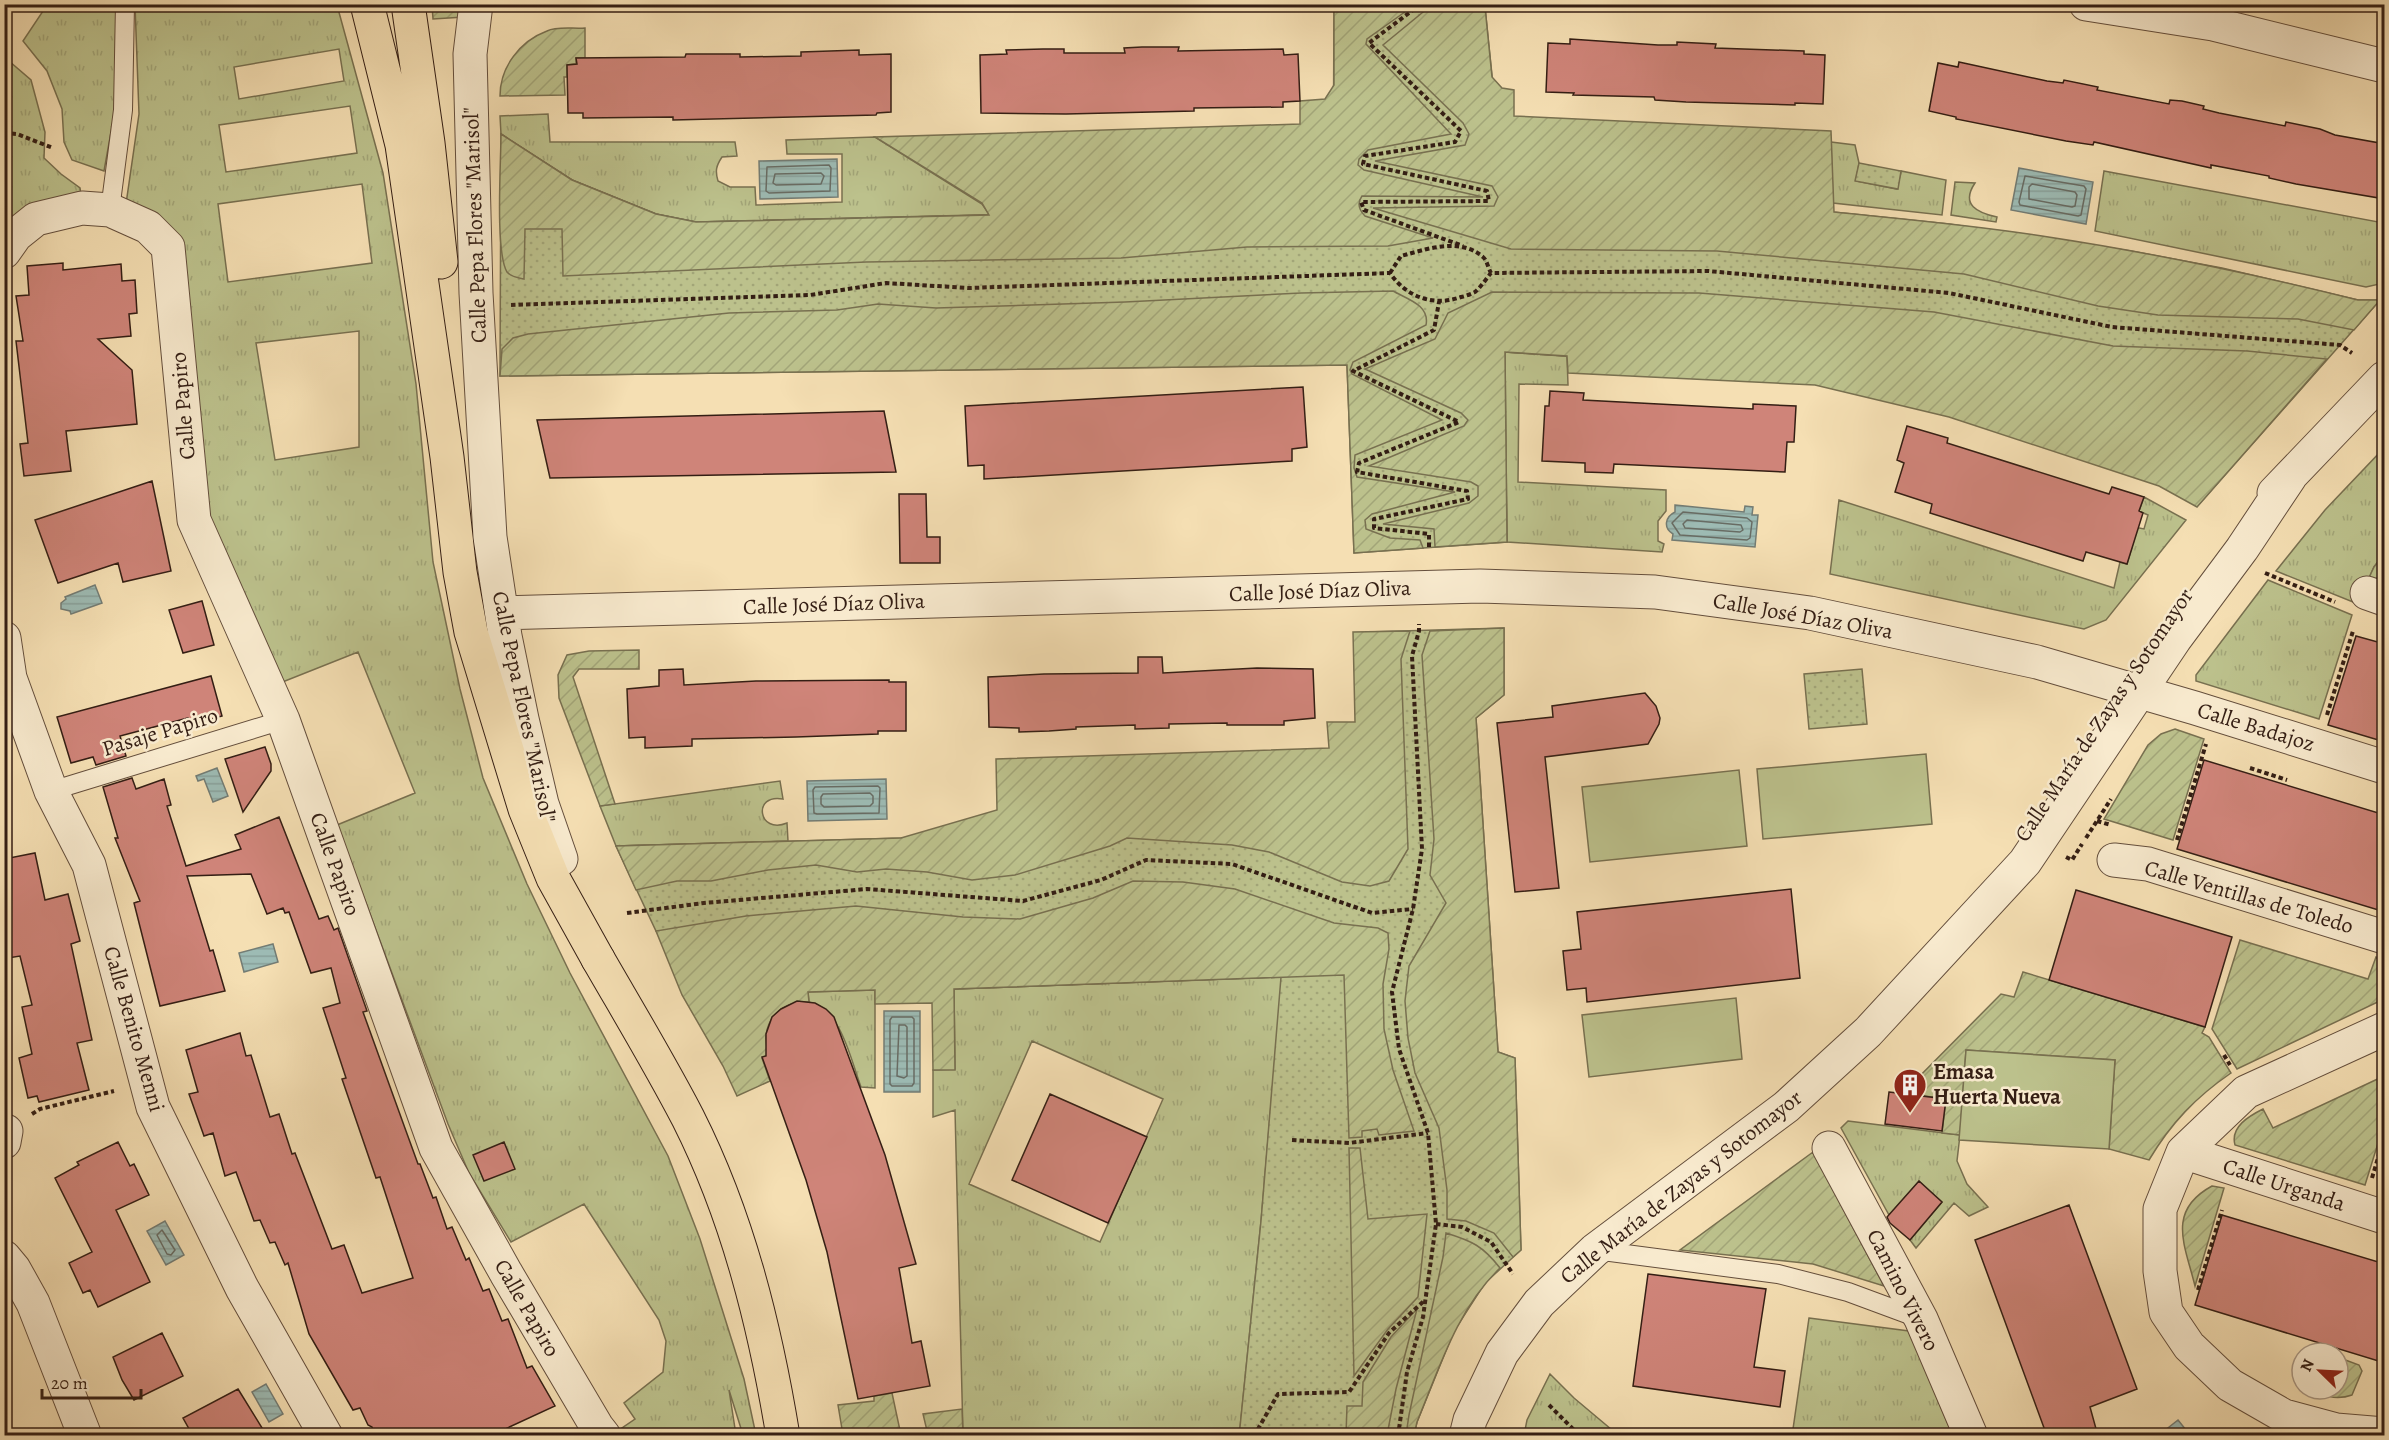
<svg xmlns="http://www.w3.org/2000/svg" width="2389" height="1440" viewBox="0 0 2389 1440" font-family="Alegreya,serif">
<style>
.grass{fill:url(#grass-tufts);stroke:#787050;stroke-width:1.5;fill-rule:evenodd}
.park{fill:url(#park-dots);stroke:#787050;stroke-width:1.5}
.garden{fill:url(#garden-furrows);stroke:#787050;stroke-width:1.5}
.pitch{fill:#bcc18c;stroke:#787050;stroke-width:1.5}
.water{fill:url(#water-rules);stroke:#737c74;stroke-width:1.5}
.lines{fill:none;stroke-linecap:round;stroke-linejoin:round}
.shore{stroke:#686c64;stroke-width:1.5}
.building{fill:#cf8479;stroke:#341e14;stroke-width:1.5}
.service-casing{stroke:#644e3c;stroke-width:20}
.minor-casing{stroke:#644e3c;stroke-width:35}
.tertiary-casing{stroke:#644e3c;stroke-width:35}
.primary-casing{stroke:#341e14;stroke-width:35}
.motorway-casing{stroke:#341e14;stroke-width:35}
.path{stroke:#341e14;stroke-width:4;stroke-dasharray:4.5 3;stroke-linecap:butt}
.service{stroke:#f8eace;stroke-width:18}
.minor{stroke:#f8eace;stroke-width:33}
.tertiary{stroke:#f8eace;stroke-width:33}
.primary{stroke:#f5dfb3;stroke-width:33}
.motorway{stroke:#f5dfb3;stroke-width:33}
.labels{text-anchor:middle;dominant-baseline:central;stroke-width:5;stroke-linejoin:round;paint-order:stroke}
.street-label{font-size:22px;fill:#341e14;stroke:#f8eace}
.poi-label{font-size:22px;font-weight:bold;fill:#341e14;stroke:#f8eace;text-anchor:start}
</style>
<defs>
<pattern id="grass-tufts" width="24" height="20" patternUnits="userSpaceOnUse" patternTransform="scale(1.5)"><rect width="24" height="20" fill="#bcc18c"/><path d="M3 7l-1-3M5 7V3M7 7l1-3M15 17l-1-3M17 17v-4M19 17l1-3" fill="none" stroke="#a2a578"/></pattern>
<pattern id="park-dots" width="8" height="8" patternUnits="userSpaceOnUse" patternTransform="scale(1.5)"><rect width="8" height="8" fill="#bcc18c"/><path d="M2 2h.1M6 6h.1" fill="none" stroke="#a2a578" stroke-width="1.8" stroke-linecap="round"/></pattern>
<pattern id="garden-furrows" width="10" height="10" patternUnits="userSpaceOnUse" patternTransform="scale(1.5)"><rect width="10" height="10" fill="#bcc18c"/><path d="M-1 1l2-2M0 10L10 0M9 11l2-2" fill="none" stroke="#a2a578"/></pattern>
<pattern id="water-rules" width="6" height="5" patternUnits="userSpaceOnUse" patternTransform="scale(1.5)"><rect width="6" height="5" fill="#9dbbb4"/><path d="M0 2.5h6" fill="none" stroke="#88a09a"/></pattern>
</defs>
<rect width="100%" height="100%" fill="#f5dfb3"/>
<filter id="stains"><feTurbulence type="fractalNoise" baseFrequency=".00333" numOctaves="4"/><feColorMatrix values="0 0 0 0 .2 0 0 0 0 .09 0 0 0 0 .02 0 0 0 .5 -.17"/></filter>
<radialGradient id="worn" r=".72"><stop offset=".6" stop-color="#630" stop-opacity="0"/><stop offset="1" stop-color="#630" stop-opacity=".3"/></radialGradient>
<!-- grass -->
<path class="grass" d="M47,5H116L115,110L104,171L72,160L64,142L62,109L47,71L23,41Z
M135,5H337L383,173L416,384L433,562L460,689L483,778L527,884L570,973L668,1156L700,1239L744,1379L756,1435H743L729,1390L736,1435H627L622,1428L635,1419L624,1403L663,1372L666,1341L659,1320L584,1204L511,1242L469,1173L448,1124L337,825L415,793L358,652L280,683L203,512L181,249L126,204L139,114ZM339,49L344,81L239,99L234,67ZM350,106L357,153L226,172L219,125ZM362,184L372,263L228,282L218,204ZM359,331V447L275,460L256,343Z
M9,61L31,80L45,132L44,158L61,174L80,188L81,195L5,232L4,68Z
M548,114L550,142H735L737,156L722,157C716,166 715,171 718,181L730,187H755L756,205L842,202V154H787L786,140L875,137L982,204L990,215L696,222L656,214L572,180L501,134L500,116Z
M1831,142L1855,145L1859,163L1856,181L1897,189L1901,171L1946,180L1942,215L1833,203Z
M2104,171L2384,223V283L2366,287L2095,231Z
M1955,182L1975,183C1960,205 1978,213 1997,217L1996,222L1951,215Z
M1504,352L1567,356L1568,385L1519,384L1518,482L1666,490V511L1658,521V541L1664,544L1662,552L1507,542Z
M2384,448V554L2374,567L2358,604L2276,571L2325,510Z
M2144,497L2186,520L2106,620L2084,629L1830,574L1839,500L2114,588L2120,562L2127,564L2134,540V527L2144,529L2148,515L2139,511Z
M2268,580L2352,615L2319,719L2196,681V675Z
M780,781L783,799C752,793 758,835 787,823L788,841L616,846L600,806Z
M1282,977L1261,1221L1240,1428L1236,1435H963L955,1110L933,1117V1070L955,1069L954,989ZM1032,1041L1163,1099L1100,1242L969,1184Z
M875,990V1088L861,1087C850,1058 842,1011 809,1002L808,992Z
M1848,1121L1960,1135L1957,1161L1967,1184L1988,1207L1969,1216L1954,1203L1916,1248L1910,1240L1942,1202L1919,1181L1889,1215L1841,1128Z
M1809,1318L1909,1331L1953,1436H1792Z
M1550,1374L1574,1398L1618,1435H1524L1527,1420Z"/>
<!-- park -->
<path class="park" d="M1485,7L1505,202L1833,212L1949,224L2131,251L2222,268L2358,300H2380L2200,503L2161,481L1817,374L1505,352L1507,542L1354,553L1347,365L500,376L501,134L572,180L656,214L696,222L1333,206L1334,10Z
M1859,163L1901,171L1898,189L1855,181Z
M1504,628V695L1476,718L1498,1052L1515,1058L1521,1250L1485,1283L1454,1331L1417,1422L1414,1435H1236L1240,1427L1261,1221L1281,977L954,989L656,931L616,846L1372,825L1367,632Z
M1862,669L1867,724L1809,729L1804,674Z"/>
<!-- garden -->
<path class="garden" d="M432,5H465L464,17L433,19Z
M1485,7L1492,77L1502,88L1514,90V116L1831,131L1834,212C1903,219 1973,225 2042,236C2148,252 2254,274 2358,300H2380L2354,330L2298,319L2158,315L2098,306L1964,274L1717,251L1511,249L1373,208L1494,206L1498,197L1492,186L1375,161L1465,145L1469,134L1463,123L1383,45L1428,8Z
M1409,9L1367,39L1366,44L1451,134L1368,150L1359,159L1358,165L1364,170L1483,197L1362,196C1357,203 1359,210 1365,216L1433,238L1388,246L1247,247L1121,258L866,262L563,276L562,229H525L524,279C518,278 511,277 507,272C495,252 501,162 501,134L572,180L656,214L696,222L989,215L982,203L875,137L1300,124V101L1325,99L1334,85V10Z
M585,28V58H576V64L567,65V77H564L565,95L500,96C500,67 520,41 547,31C557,26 573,29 585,28Z
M1393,291C1407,299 1430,305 1426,325L1353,362L1350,370L1352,374L1442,420L1355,455L1354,468L1357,477L1455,492L1372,514L1365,520L1366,529L1390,538L1420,540L1423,548L1354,553L1347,365L500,376L502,349L513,338L528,334L729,313L837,310L878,304L936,308L1125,302L1301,293Z
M1492,292L1699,293L1934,312L2113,346L2247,351L2327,359L2197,507L2159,486L1949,417L1815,385L1568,373L1567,356L1505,352L1507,542L1435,547L1434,529L1383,524L1469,503L1478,496V486L1471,482L1369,466L1464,426L1468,420L1461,413L1365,369L1435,339L1448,313Z
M2384,554V580L2377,578L2367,582L2374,567Z
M1504,628V695L1476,718L1498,1052L1515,1058L1521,1250L1513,1257L1494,1233L1466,1221L1447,1219V1190L1439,1128L1415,1073L1408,1038L1405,1001L1409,966L1446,903L1430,875L1434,839L1422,655L1430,631Z
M1410,631L1401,659L1408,849L1389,881L1370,886L1342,882L1269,852L1232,845L1127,838L1110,846L1015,875L972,880L927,872L886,869L857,872L816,865L768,870L711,881H677L636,890L616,846L901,838L997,810L996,759L1329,748L1327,722H1355L1353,632Z
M639,650V669H579L573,677L615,804L600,806L559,698L558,675L567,655L589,651Z
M2175,729L2204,739L2173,840L2104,819L2148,745L2161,734Z
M1133,881L1183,882L1235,889L1334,923L1378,928L1388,933L1389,949L1383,984L1384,1029L1393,1070L1414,1131L1379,1135L1377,1129L1362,1131V1137L1349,1138L1344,975L954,989L955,1070H933L932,1003L875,1004V990L808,992L809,1002C779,1000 758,1025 769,1054L762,1058L770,1081L737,1096L723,1066L682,995L656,931L746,916L856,906L963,917L1020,919L1093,898Z
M2240,940L2368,979L2376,957L2384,960V999L2237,1069L2212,1029Z
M2023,972L2205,1027L2202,1033L2209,1037L2231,1073C2196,1097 2171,1123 2149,1160L2109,1149L2115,1060L1966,1050L1960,1135L1942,1133L1946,1099L1903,1093L2001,994L2014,997Z
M2384,1076V1124L2365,1185L2235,1145C2230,1127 2249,1116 2263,1109L2273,1128Z
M1349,1148H1360L1368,1219L1427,1214L1418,1297L1388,1329L1354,1376Z
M1813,1152L1884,1286L1813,1264L1680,1250Z
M2212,1186L2224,1188L2195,1286C2185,1245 2166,1211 2212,1186Z
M1446,1233C1472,1241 1483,1246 1500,1268C1457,1309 1439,1369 1417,1422L1414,1435H1406L1409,1415L1443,1257Z
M1417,1309L1396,1389L1387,1435H1346L1347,1406H1362L1363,1382L1391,1337Z
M2340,1358L2359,1365L2362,1371L2352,1395C2344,1398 2331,1399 2324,1394L2323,1389H2338V1359Z
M892,1393L901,1435H843L838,1405L874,1401V1396Z
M962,1409L963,1435H928L923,1414Z"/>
<!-- pitch -->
<path class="pitch" d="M1926,754L1932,824L1763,839L1757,769Z
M1739,770L1747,846L1590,862L1582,787Z
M1736,998L1742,1059L1589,1077L1582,1015Z
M1966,1050L2115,1060L2109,1149L1959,1140Z"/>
<!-- water -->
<path class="water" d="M837,159L838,197L760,199L759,161Z
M2019,168L2093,182L2086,224L2011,210Z
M1675,505L1744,512L1745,506L1753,507L1752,515H1758L1755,547L1672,540L1673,534C1663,528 1665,517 1675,512Z
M95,585L102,603L71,614L70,611L61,609V603L66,599L65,597Z
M217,768L228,796L213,802L204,779L198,781L196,776Z
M886,779L887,819L808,821L807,781Z
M273,944L278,962L244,972L239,953Z
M884,1011H920V1092H884Z
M165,1221L184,1255L166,1265L147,1231Z
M266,1384L283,1414L269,1422L252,1392Z
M2178,1420L2190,1435H2159Z"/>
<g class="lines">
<!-- shore -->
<path class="shore" d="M829,165L831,168L830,191L769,193L766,191L767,167Z
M821,173L824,176L821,184L776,185L773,183L775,174Z
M2025,176L2084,186L2086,189L2081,215L2078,216L2020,205L2019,202Z
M2032,184L2075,192L2077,195L2075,206L2072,207L2029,199V187Z
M1683,512L1747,518L1752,522L1750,538L1747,540L1680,535L1672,523Z
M1687,520L1741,525L1743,530L1740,532L1685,528L1683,524Z
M878,786L880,788L879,813L817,814L814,813L813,790L815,787Z
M870,793L873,796V803L870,806L824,807L821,804V797L823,794Z
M892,1017H912L914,1019V1083L912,1086H892L890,1084V1020Z
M899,1025H905L907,1027V1076L904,1078L897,1076Z
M162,1230L175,1250L171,1255L167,1254L157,1235Z"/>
</g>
<!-- building -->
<path class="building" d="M1570,39L1658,45H1677V42L1716,44L1715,48L1804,51V54L1825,55L1823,104L1795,103V105L1686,102L1655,100L1654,97L1573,95L1574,93L1546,92L1548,43L1570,44Z
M1142,47H1179L1178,51L1283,49L1284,55L1298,54L1300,101L1283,102V107L1194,108V111L1066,114L981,113L980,55L1007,54L1006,50L1043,49H1064V53H1125L1124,48Z
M859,50V55L891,54V112L877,113L876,115L673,120V117L583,118V113H568L567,65L577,64L576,58L685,57L686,54H740V57L801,56V52Z
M1959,62L2047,81L2063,83L2064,80L2098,87L2097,90L2169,104L2170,100L2182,101L2204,106L2203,109L2219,113L2285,126L2286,122L2320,129L2335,135L2385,144V199L2296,184L2269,178V176L2211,165V168L2094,142L2093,145L2066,141L1956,119V117L1929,111L1938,63L1958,67Z
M63,263V270L121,264L122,281L135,280L137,313L129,314L131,336L98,339L132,370L137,424L66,431L71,471L24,476L20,444L28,443L16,341H23L16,296L29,295L27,266Z
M1303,387L1307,447L1292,449V461L984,479V465L968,466L965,406Z
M1550,391L1584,393L1583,400L1753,409V404L1796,406L1794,442H1787L1785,472L1614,464L1613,473L1585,472V463L1542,461L1545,406H1549Z
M884,411L896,472L550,478L537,420Z
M1907,426L1948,438L1947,443L2109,494L2112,487L2144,497L2139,511L2143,513L2127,564L2086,552L2083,561L2054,552L1930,513L1932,504L1895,492L1904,463L1897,460Z
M152,481L171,571L123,582L118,563L58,583L35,520Z
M899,494H926L927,537H940V563H900Z
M202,601L214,645L183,653L169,610Z
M2356,636L2385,644V742L2328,725Z
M1138,657H1162L1163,673L1257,668L1313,669L1315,718L1284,721V725H1227V723L1169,724V728L1135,729V725L1076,727V729L1049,731L1019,732V728L989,727L988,677L1044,674L1138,673Z
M683,669L684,685L756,681L889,680V682H906V731H878V734L796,737L692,739V746L645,748V737L629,738L627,689L659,686V670Z
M211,676L222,716L190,725L188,718L120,736L126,756L96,765L93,757L71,763L57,717Z
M1645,693L1656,706L1660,718L1659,724L1648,744L1545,757L1559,888L1515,892L1497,723L1553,717L1552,706Z
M265,747L271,764V771L243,812L225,759Z
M2204,760L2385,815V912L2177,849Z
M132,778L136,789L164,779L171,805L167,806L186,866L241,849L235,835L279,817L319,919L328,916L334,930L338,928L367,1011L363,1012L406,1131L418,1164H420L433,1198L436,1197L447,1229L452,1227L466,1260L469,1258L483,1291L489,1289L502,1321L508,1319L527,1368L532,1366L555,1406L490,1436H375L372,1427L368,1425L360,1408L353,1410L309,1334L288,1263L285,1265L275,1242L270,1243L260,1220L254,1221L236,1172L225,1176L213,1133L204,1136L189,1094L198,1092L186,1050L240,1033L246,1056L251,1055L270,1117L279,1114L292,1154L295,1153L332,1249L344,1245L362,1293L413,1278L380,1177L376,1178L342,1079L346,1078L323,1008L340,1003L331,968L311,973L289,912L285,913L283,908L267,914L251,874L187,876L210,951L213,950L225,991L160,1006L134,903L140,901L115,838H118L103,787Z
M35,853L45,900L68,894L80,941L71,944L92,1040L77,1043L89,1090L39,1102L37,1096L28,1098L19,1058L32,1054L22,1007L32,1005L20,956L8,958L4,945V859Z
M1791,889L1800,978L1587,1002L1586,988L1567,990L1563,951L1581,949L1577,912Z
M2076,890L2232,937L2205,1027L2049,980Z
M797,1001L815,1003L826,1009L834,1017L885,1155L916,1264L899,1268L912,1343L921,1341L930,1386L858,1399L827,1252L806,1180L762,1057L766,1056V1034L772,1017L781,1009Z
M1889,1092L1946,1099L1942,1131L1885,1124Z
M1050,1094L1147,1137L1108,1223L1012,1180Z
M118,1142L130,1166L134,1164L149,1195L116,1210L150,1282L98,1307L90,1290L83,1293L69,1263L92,1252L55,1178L79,1165L77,1162Z
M504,1142L515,1169L484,1181L473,1155Z
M1919,1181L1942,1202L1910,1240L1890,1223L1887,1217Z
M2069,1205L2137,1389L2090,1407L2098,1436H2047L1975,1240Z
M2222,1215L2385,1264V1363L2195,1305Z
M1648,1274L1766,1289L1754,1367L1785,1371L1780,1407L1633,1386Z
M162,1333L183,1376L134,1400L122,1380L113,1357Z
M238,1389L267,1436H193L183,1418Z"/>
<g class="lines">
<!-- service casing -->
<g class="service-casing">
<path id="service" d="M110,210L123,110L125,4
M51,791L283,720
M1595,1250L1778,1274L1848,1292L1921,1319"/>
</g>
<!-- minor casing -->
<g class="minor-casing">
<path id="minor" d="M476,4L470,54L476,293L490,537L505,636L522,719L542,804L561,859
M2086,4L2213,24L2384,66
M4,252L16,235L36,219L82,208L110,210L148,227L168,247L194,520L283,720L436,1148L506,1273L597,1427L604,1436
M2367,593L2384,599
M502,613L1480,586L1655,592L1810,613L2037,662L2195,708L2384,767
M4,638L10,678L51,791L89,865L153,1107L242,1288L326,1436
M2114,860L2148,864L2384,937
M2384,1029L2246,1092L2183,1152L2160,1209V1271L2166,1312L2189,1346L2230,1385L2284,1416L2336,1430L2384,1434
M4,1142L6,1131
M1829,1148L1921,1319L1971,1436
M2183,1152L2384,1217
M4,1257L14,1269L33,1303L85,1436"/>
</g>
<!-- tertiary casing -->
<g class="tertiary-casing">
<path id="tertiary" d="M2274,493L2384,378
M1466,1436L1470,1420L1502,1353L1539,1303L1595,1250L1786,1107L1868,1032L2025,862L2175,639L2242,549L2290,477"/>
</g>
<!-- primary casing -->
<g class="primary-casing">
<path id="primary" d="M598,959C628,1011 660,1064 688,1118C738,1217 765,1326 783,1436"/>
</g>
<!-- motorway casing -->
<g class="motorway-casing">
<path id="motorway" d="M367,4L402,145L447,457L460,572L471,632L525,809L553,878L598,959
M408,4L428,143L441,262"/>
</g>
<!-- path -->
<path class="path" d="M1421,4L1369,43L1461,131L1455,142L1365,156L1363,164L1487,191L1489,201L1361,202L1364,210L1463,246
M4,133L17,134L53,148
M1390,273L1401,256C1427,249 1460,237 1483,257C1487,260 1488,268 1491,273
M511,305L810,295L886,283L969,288L1390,273C1406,297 1434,307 1461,297C1466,296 1471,294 1475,292C1481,287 1486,279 1491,273L1708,271L1949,293L2112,327L2340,345L2352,353
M1429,547V534L1374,528V519L1468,499L1467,491L1357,472L1359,463L1459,422L1353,371L1434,330L1439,302
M2265,573L2335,602
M2327,715L2353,631
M2250,768L2287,780
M2097,821L2111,825
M2086,838L2111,799
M2177,840L2206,744
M2066,857L2072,860L2082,844
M627,913L704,903L867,889L1023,901L1101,880L1146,860L1232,864L1372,913L1413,909
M2224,1055L2230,1065
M32,1114L40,1109L114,1091
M1292,1140L1349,1143L1428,1133
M2372,1178L2384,1138
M1436,1224L1462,1227L1491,1242L1513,1274
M2198,1290L2222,1210
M1549,1405L1580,1436
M1254,1436L1278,1394L1349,1392L1389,1333L1425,1300
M1398,1436L1407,1372L1423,1317L1436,1224L1428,1133L1399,1049L1392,992L1413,909L1422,849L1412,656L1419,631V624"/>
<!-- service -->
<use href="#service" class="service"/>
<!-- minor -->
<use href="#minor" class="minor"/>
<!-- tertiary -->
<use href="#tertiary" class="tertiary"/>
<!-- primary -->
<use href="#primary" class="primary"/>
<!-- motorway -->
<use href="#motorway" class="motorway"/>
</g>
<!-- icons -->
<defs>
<g id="building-pin" transform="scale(1.725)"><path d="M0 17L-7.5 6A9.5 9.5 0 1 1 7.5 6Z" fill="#8f2418" stroke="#f8eace"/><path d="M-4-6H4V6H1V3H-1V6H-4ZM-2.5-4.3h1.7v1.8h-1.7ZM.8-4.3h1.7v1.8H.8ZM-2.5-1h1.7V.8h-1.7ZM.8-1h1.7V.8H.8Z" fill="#fff"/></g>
</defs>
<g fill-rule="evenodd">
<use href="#building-pin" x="1910" y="1085"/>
</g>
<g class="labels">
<!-- street labels -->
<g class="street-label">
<text transform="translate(475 225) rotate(-92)">Calle Pepa Flores "Marisol"</text>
<text transform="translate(183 406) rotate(-95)">Calle Papiro</text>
<text transform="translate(1320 591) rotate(-2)">Calle José Díaz Oliva</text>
<text transform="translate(834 604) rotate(-2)">Calle José Díaz Oliva</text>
<text transform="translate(1803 616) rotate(10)">Calle José Díaz Oliva</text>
<text transform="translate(524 707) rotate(78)">Calle Pepa Flores "Marisol"</text>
<text transform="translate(2104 715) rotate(-56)">Calle María de Zayas y Sotomayor</text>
<text transform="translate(2256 727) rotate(17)">Calle Badajoz</text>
<text transform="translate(160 732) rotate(-17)">Pasaje Papiro</text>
<text transform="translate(335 864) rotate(70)">Calle Papiro</text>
<text transform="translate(2249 897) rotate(16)">Calle Ventillas de Toledo</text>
<text transform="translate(134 1029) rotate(74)">Calle Benito Menni</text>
<text transform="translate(2284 1185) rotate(18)">Calle Urganda</text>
<text transform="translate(1681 1187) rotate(-38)">Calle María de Zayas y Sotomayor</text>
<text transform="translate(1903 1290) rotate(63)">Camino Vivero</text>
<text transform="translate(527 1308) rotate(60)">Calle Papiro</text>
</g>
<!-- poi labels -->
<g class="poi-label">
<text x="1933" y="1072">Emasa<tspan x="1933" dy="25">Huerta Nueva</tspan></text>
</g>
</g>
<!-- margin -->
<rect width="2389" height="1440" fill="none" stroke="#f5dfb3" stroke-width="24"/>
<rect x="6" y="6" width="2377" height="1428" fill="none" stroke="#341e14" stroke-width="3"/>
<rect x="12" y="12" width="2365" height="1416" fill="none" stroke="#341e14" stroke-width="1.5"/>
<!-- north arrow -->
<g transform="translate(2320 1371) rotate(294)"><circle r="28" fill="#f8eace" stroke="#aa9884" stroke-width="1.5"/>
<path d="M0-4.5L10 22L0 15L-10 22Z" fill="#8f2418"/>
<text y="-9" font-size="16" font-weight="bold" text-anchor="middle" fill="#341e14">N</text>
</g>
<!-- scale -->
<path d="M42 1389v9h99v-9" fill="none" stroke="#341e14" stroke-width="3"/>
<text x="51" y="1389" font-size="18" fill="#341e14" stroke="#f8eace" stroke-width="4.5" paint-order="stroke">20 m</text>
<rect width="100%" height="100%" filter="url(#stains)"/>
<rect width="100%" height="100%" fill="url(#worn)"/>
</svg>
